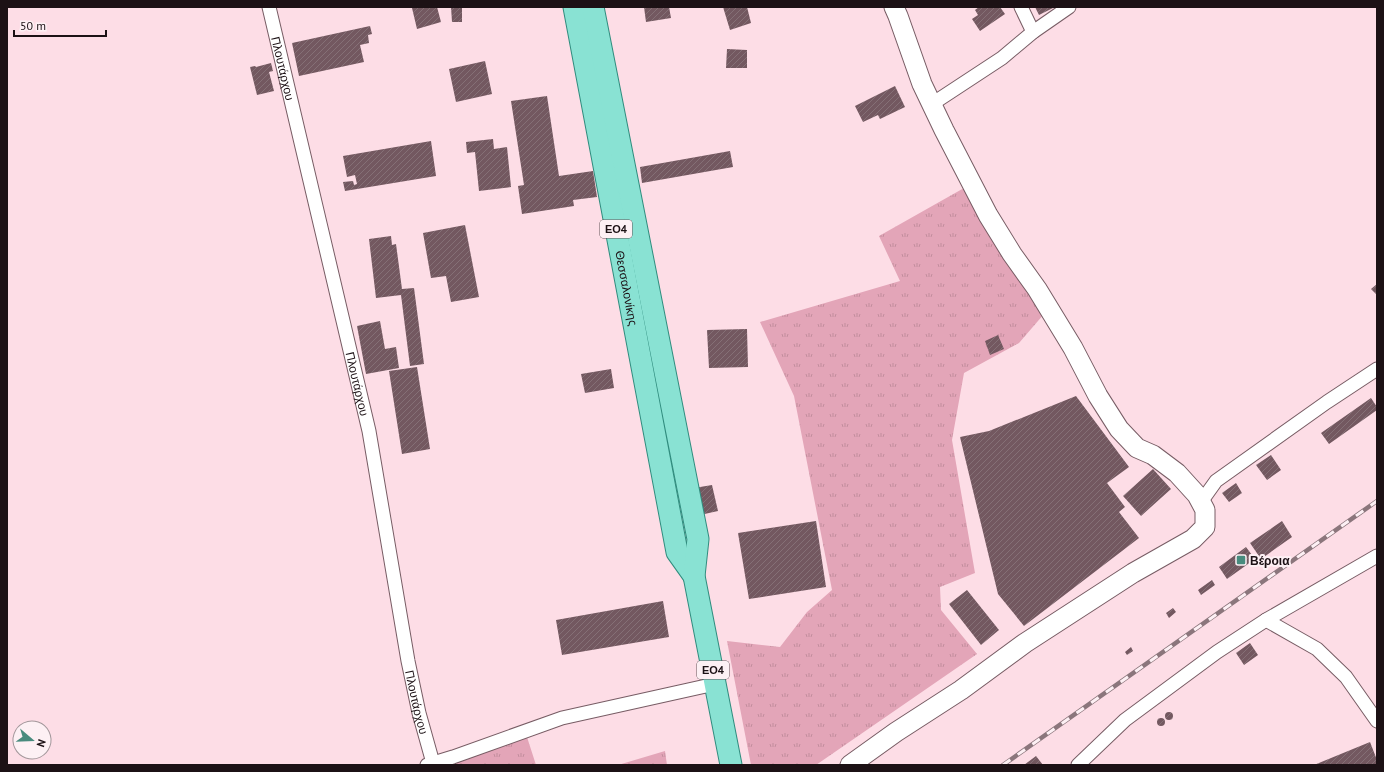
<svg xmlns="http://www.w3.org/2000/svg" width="1384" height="772" viewBox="0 0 1384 772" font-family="'PT Sans',sans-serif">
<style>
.grass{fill:url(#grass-tufts)}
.building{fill:url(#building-hatch)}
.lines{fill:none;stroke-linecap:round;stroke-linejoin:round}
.street-casing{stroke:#775c64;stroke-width:15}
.secondary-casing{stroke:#775c64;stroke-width:21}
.primary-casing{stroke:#308c7e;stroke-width:23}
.street{stroke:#fff;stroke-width:13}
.secondary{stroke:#fff;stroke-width:19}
.primary{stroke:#89e2d3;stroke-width:21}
.rail-casing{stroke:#8b767c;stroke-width:4.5}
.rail{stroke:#fdf0f4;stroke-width:3;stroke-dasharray:9;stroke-linecap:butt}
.poi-dot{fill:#488b7e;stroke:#fdf0f4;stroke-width:1.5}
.labels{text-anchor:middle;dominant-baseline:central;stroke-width:4;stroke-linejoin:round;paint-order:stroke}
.shield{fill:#fdf0f4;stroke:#605458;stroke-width:1}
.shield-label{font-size:11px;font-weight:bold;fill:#1c1115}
.street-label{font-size:12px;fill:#1c1115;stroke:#fdf0f4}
.poi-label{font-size:12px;font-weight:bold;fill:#1c1115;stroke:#fdf0f4;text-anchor:start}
</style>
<defs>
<pattern id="grass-tufts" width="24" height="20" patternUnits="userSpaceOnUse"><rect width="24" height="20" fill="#e3a5b8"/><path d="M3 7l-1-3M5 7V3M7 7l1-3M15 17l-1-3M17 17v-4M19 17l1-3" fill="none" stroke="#c28d9d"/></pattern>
<pattern id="building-hatch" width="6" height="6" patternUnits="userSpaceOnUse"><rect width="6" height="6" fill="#735860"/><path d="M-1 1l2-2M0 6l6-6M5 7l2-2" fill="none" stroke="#857076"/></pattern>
</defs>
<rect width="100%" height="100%" fill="#fddde6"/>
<!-- grass -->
<path class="grass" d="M964,188L1044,314L1019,343L964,373L952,440L975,573L940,587L941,610L977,654L816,765H751L727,641L780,647L807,612L832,590L794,396L760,322L900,281L879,236Z
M527,737L536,765H452Z
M665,751L667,765H618Z"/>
<!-- building -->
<path class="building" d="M417,7H437L441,22L417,29L412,8Z
M451,7H462V22H452Z
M644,7H669L671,18L646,22Z
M723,7H747L751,23L730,30Z
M979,7H1000L1005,14L980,31L972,19L978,15L975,10Z
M1035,7H1055L1039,15Z
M370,26L372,34L368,35L369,43L360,45L364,62L299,76L292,43Z
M727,49L747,50V68H726Z
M485,61L492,94L456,102L449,69Z
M271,63L273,71L269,72L274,91L257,95L250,67L255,66L256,67Z
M895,86L905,107L880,119L878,115L863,122L855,106Z
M547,96L559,176L593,171L597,197L573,200L574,206L522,214L518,186L524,185L511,101Z
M493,139L494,149L507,147L511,187L479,191L475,152L467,153L466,142Z
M431,141L436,176L345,191L343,182L353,181L354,185L357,184L355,175L347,177L343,156Z
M730,151L733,167L642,183L640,167Z
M465,225L479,297L451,302L446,276L431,278L423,233Z
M391,236L392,245L396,244L402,289L414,288L424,364L410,366L401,295L376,298L369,239Z
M1377,284V295L1371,289Z
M380,321L385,349L396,347L399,368L366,374L357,326Z
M747,329L748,367L709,368L707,330Z
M998,335L1004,349L990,355L985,341Z
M417,367L430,449L402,454L389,371Z
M611,369L614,388L585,393L581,374Z
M1076,396L1129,467L1107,483L1125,507L1119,512L1139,538L1024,626L998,594L960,437L989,431Z
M1371,398L1377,407V410L1329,444L1321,433Z
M1271,455L1281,470L1267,480L1256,465Z
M1153,469L1171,489L1141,516L1123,496Z
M1236,483L1242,493L1229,502L1222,493Z
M712,485L718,511L700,515L694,488Z
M816,521L826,587L749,599L738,533Z
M1282,521L1292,537L1261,559L1250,543Z
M1246,547L1255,559L1227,579L1219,567Z
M1212,580L1215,585L1201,595L1198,590Z
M967,590L999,630L981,645L949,604Z
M663,601L669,637L562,655L556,620Z
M1173,608L1176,612L1169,618L1166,613Z
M1250,643L1258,655L1244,665L1236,653Z
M1131,647L1133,651L1127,655L1125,652Z
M1165 716a4 4 0 1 1 8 0a4 4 0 1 1-8 0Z
M1157 722a4 4 0 1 1 8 0a4 4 0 1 1-8 0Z
M1370,742L1377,760V765H1314Z
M1036,756L1043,765H1024Z"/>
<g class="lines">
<!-- street casing -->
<g class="street-casing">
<g id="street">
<path id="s1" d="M269,7L369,431L408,661L419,713L433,763"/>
<path d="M1021,7L1033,32"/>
<path d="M932,104L1002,58L1033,32L1069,7"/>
<path d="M1201,502L1216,481L1327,402L1377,369"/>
<path d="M1266,620L1317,649L1346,677L1377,721"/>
<path d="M427,765L453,757L562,718L715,684"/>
<path d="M1078,765L1125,720L1217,652L1266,620L1377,556"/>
</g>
</g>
<!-- secondary casing -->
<g class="secondary-casing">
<path id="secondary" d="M850,765L896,732L961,690L1025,643L1133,573L1193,539L1205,527V510L1197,495L1177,473L1153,455L1137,448L1119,429L1098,396L1073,348L1037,289L1012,254L988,215L944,130L922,84L898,16L894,7"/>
</g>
<!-- primary casing -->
<g class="primary-casing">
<g id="primary">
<path id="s2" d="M574,7L677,552L694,576"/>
<path d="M593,7L698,539L694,576L731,765"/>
</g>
</g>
<!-- street -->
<use href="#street" class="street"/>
<!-- secondary -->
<use href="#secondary" class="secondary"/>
<!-- primary -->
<use href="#primary" class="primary"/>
<!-- rail casing -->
<g class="rail-casing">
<path id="rail" d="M1003,765L1377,501"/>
</g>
<!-- rail -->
<use href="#rail" class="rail"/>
</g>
<!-- markers -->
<rect class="poi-dot" x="1236" y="555" width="10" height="10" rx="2"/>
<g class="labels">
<!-- shield labels -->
<g class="shield">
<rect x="600" y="220" width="32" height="18" rx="3"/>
<rect x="697" y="661" width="32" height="18" rx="3"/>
</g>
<g class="shield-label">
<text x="616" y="229">ΕΟ4</text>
<text x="713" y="670">ΕΟ4</text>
</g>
<!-- street labels -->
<g class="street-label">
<text stroke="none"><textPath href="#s1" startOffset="63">Πλουτάρχου</textPath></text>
<text stroke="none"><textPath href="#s2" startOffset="286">Θεσσαλονίκης</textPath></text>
<text stroke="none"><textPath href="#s1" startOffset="387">Πλουτάρχου</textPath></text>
<text stroke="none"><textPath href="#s1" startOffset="711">Πλουτάρχου</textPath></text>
</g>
<!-- poi labels -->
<g class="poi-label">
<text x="1250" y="560">Βέροια</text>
</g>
</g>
<!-- border -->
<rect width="1384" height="772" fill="none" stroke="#1c1115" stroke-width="16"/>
<!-- north arrow -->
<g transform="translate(32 740) rotate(109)"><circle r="19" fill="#fdf0f4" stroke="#a3979b"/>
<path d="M0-3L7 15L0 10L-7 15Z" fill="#488b7e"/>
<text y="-6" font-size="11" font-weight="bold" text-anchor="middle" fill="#1c1115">N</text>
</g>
<!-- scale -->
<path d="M14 30v6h92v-6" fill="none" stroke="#1c1115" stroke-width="2"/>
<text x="20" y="30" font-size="12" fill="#1c1115" stroke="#fdf0f4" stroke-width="3" paint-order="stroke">50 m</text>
</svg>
